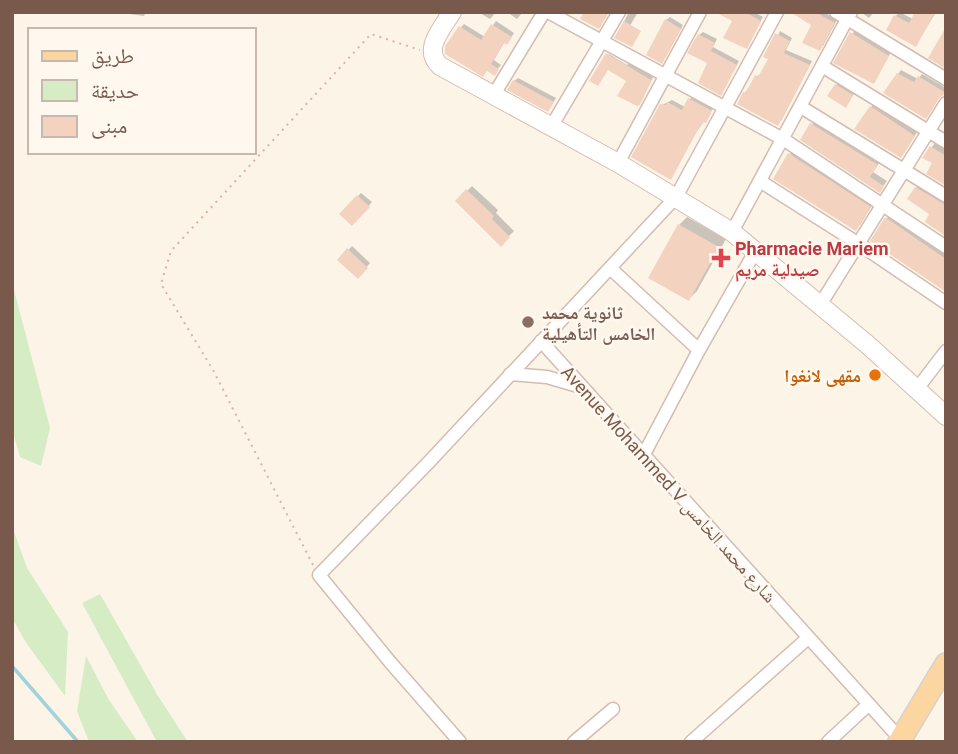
<svg xmlns="http://www.w3.org/2000/svg" width="958" height="754" viewBox="0 0 958 754" font-family="Roboto,'Noto Naskh Arabic',sans-serif">
<style>
.green{fill:#d6ecc5}
.shadow{fill:#0003}
.lines{fill:none;stroke-linecap:round;stroke-linejoin:round}
.stream{stroke:#a1d3da;stroke-width:3.5}
.building{fill:#f3d2bf}
.street-casing{stroke:#d2bdb0;stroke-width:15}
.secondary-casing{stroke:#d5bdad;stroke-width:20}
.primary-casing{stroke:#d9d1cd;stroke-width:24}
.path{stroke:#d9b5a1;stroke-width:2;stroke-dasharray:2 5;stroke-linecap:butt}
.street{stroke:#fff;stroke-width:12}
.secondary{stroke:#fff;stroke-width:18}
.primary{stroke:#fcd6a0;stroke-width:21}
.health-dot{fill:#e0444e;stroke:#fff8ef;stroke-width:2.5}
.education-dot{fill:#8d6e63;stroke:#fff8ef;stroke-width:2.5}
.food-dot{fill:#e8710a;stroke:#fff8ef;stroke-width:2.5}
.labels{text-anchor:middle;dominant-baseline:central;stroke-width:5;stroke-linejoin:round;paint-order:stroke}
.health-label{font-size:18px;font-weight:bold;fill:#be3a42;stroke:#fff8ef;text-anchor:start}
.education-label{font-size:18px;font-weight:bold;fill:#785e54;stroke:#fff8ef;text-anchor:start}
.food-label{font-size:18px;font-weight:bold;fill:#c56008;stroke:#fff8ef;text-anchor:end}
.street-label{font-size:18px;fill:#78594b;stroke:#fff8ef}
</style>
<rect width="100%" height="100%" fill="#fdf4e8"/>
<!-- green -->
<path class="green" d="M12,282L50,428L41,466L20,457L12,428Z
M12,526L27,568L68,632L65,696L27,644L12,618Z
M100,594L158,696L188,742H157L82,603Z
M86,656L109,700L138,742H89L77,711Z"/>
<!-- shadow -->
<path class="shadow" d="M142,12L145,14L144,16L122,13Z
M478,12H496L490,19Z
M507,12H523L517,19Z
M638,12L624,36L616,37L629,12Z
M718,12H754L763,17L748,44L734,20Z
M794,12H824L837,20L823,46L813,24Z
M861,12H874L869,18Z
M899,12L913,19L917,12H936L916,45L896,16Z
M670,17L683,25L665,58L666,20Z
M496,21L514,33L510,39L505,41L494,60L501,65L494,73L461,27L464,24L485,37Z
M855,30L891,52L874,82L836,62Z
M780,31L792,38L786,50L812,61L781,121L745,93L757,76L762,74Z
M703,32L717,39L713,47L739,61L721,94L699,35Z
M609,54L627,65L630,62L653,77L642,100L628,80L606,57Z
M901,70L918,79L922,74L946,88V93H942L929,114L898,74Z
M518,78L556,98L551,106L514,81Z
M840,82L855,92L849,102L836,85Z
M692,96L714,107L697,131L673,175L662,105L672,100L685,107Z
M874,104L917,132L904,153L871,107Z
M816,120L881,160L873,172L887,181L880,190L812,124Z
M935,143L946,150V184L929,173L935,163L924,157Z
M794,150L874,202L860,225L790,154Z
M920,185L946,200V234L927,222L931,213L916,188Z
M472,186L498,210L496,213L514,231L501,244L457,201Z
M361,193L372,202L352,224L341,214Z
M890,215L946,251V289L886,219Z
M687,217L726,239L697,291L689,299L679,225Z
M352,246L370,263L358,277L339,260Z"/>
<g class="lines">
<!-- stream -->
<path class="stream" d="M12,666L78,742"/>
</g>
<!-- building -->
<path class="building" d="M584,12H609L599,29L580,19Z
M715,12H745L761,21L747,49L723,38L732,21Z
M790,12H815L835,23L820,51L802,43L811,25Z
M915,12H935L916,47L886,30L894,15L909,23Z
M665,19L681,29L662,64L646,55Z
M624,21L641,31L632,47L614,38Z
M491,24L512,37L507,45L504,43L491,64L499,69L495,76L487,71L483,77L445,54V46L459,26L481,40Z
M946,27V69L928,58Z
M850,32L889,56L874,84L833,63Z
M775,33L790,41L784,53L810,65L778,126L737,104L743,92L746,93L755,75L758,77L768,59L763,57Z
M698,34L715,43L711,51L737,65L721,96L698,83L707,63L687,53Z
M606,53L651,80L640,105L637,106L617,96L626,81L608,70L598,86L589,81Z
M897,73L914,82L918,76L946,93L939,98L926,119L883,93Z
M513,80L554,102L548,112L507,90Z
M835,84L853,95L846,108L827,96Z
M688,98L712,111L706,123L703,122L694,136L671,180L631,157L660,104L666,105L667,102L682,110Z
M870,106L915,136L901,158L854,129Z
M810,123L878,165L870,177L884,186L880,193L800,140Z
M930,146L946,156L945,185L926,174L932,163L922,158Z
M788,153L871,207L856,231L773,179Z
M915,187L946,205L944,235L925,222L929,214L907,199Z
M466,189L494,216L492,219L510,237L501,247L455,201Z
M357,195L370,207L352,226L339,214Z
M885,217L946,259V292L870,241Z
M678,224L719,247L689,301L648,278Z
M347,248L368,268L358,279L337,260Z"/>
<g class="lines">
<!-- street casing -->
<g class="street-casing">
<path id="street" d="M548,12L783,139L946,247
M836,12L946,79
M822,66L946,142
M493,96L544,12
M801,107L946,196
M551,127L619,12
M618,163L700,12
M760,181L859,244L946,303
M732,232L851,12
M610,268L699,350
M820,305L946,103
M541,341L903,742
M510,374L547,377L578,386
M917,389L946,351
M643,456L699,350L756,250
M460,742L390,662L319,575L429,462L676,197L777,12
M574,742L613,709
M691,742L808,638
M828,742L868,705"/>
</g>
<!-- secondary casing -->
<g class="secondary-casing">
<path id="secondary" d="M452,12C442,29 422,49 440,66L618,163L732,232L868,345L946,416"/>
</g>
<!-- primary casing -->
<g class="primary-casing">
<path id="primary" d="M899,742L946,664"/>
</g>
<!-- path -->
<path class="path" d="M313,565L213,370L161,284L171,251L371,34L420,50"/>
<!-- street -->
<use href="#street" class="street"/>
<!-- secondary -->
<use href="#secondary" class="secondary"/>
<!-- primary -->
<use href="#primary" class="primary"/>
</g>
<!-- markers -->
<path class="health-dot" d="M717.5 247.5h7v7h7v7h-7v7h-7v-7h-7v-7h7z"/>
<circle class="education-dot" cx="528" cy="322" r="7"/>
<circle class="food-dot" cx="875" cy="375" r="7"/>
<g class="labels">
<!-- health labels -->
<g class="health-label">
<text x="735" y="248">Pharmacie Mariem<tspan x="735" dy="21">صيدلية مريم</tspan></text>
</g>
<!-- education labels -->
<g class="education-label">
<text x="542" y="312">ثانوية محمد<tspan x="542" dy="21">الخامس التأهيلية</tspan></text>
</g>
<!-- food labels -->
<g class="food-label">
<text x="861" y="375">مقهى لانغوا</text>
</g>
<!-- street labels -->
<g class="street-label">
<text transform="translate(669 484) rotate(48)">Avenue Mohammed V شارع محمد الخامس</text>
</g>
</g>
<!-- border -->
<rect width="958" height="754" fill="none" stroke="#78594b" stroke-width="28"/>
<!-- legend -->
<rect x="28" y="28" width="228" height="126" fill="#fff8ef" stroke="#c9b8ad" stroke-width="2"/>
<rect x="42" y="51" width="35" height="10" fill="#fcd6a0" stroke="#c9b8ad" stroke-width="2"/>
<text x="91" y="63" font-size="21" fill="#78594b">طريق</text>
<rect x="42" y="80" width="35" height="21" fill="#d6ecc5" stroke="#c9b8ad" stroke-width="2"/>
<text x="91" y="98" font-size="21" fill="#78594b">حديقة</text>
<rect x="42" y="116" width="35" height="21" fill="#f3d2bf" stroke="#c9b8ad" stroke-width="2"/>
<text x="91" y="133" font-size="21" fill="#78594b">مبنى</text>
</svg>
